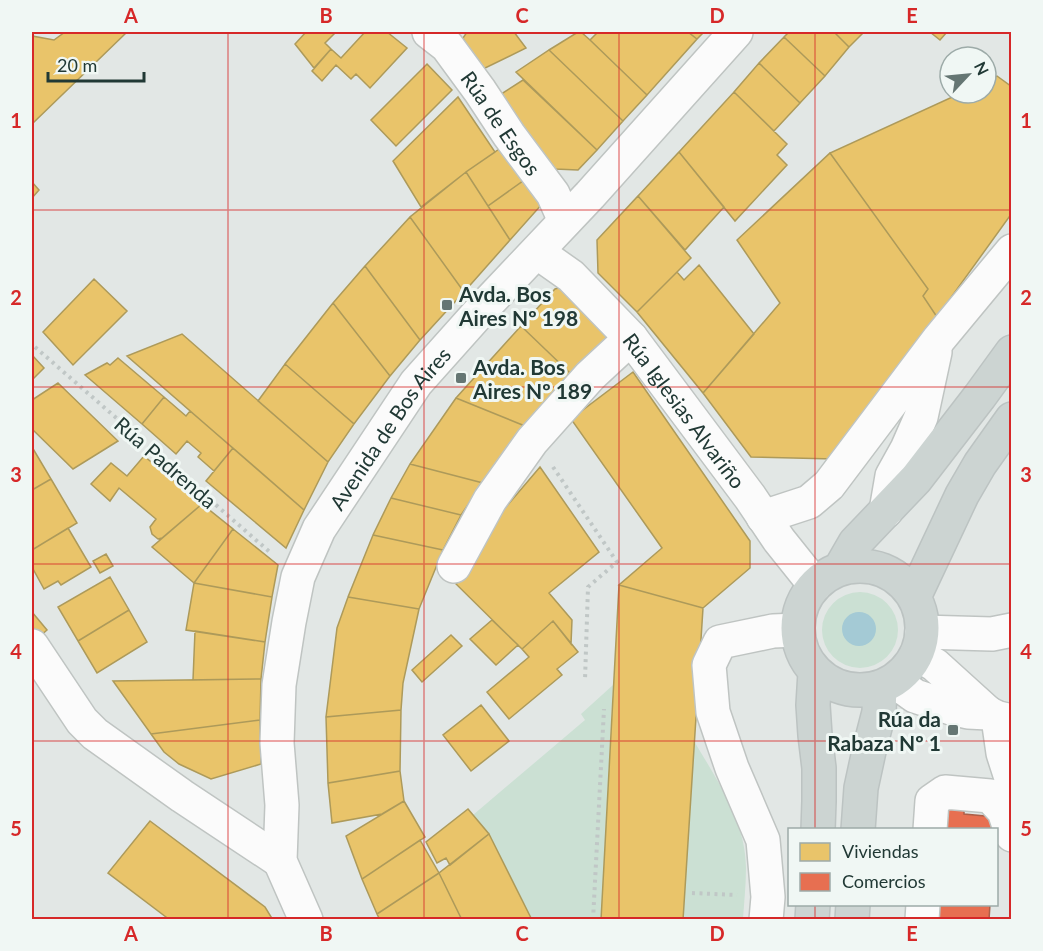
<svg xmlns="http://www.w3.org/2000/svg" width="1043" height="951" viewBox="0 0 1043 951" font-family="Lato,sans-serif">
<style>
.green{fill:#cbe0d3}
.water{fill:#a4cad5}
.homes{fill:#e9c46a;stroke:#ad9a5a;stroke-width:1.5}
.shops{fill:#e76f51;stroke:#ac5f49;stroke-width:1.5}
.lines{fill:none;stroke-linecap:round;stroke-linejoin:round}
.minor-casing{stroke:#bfc4c2;stroke-width:36}
.major-casing{stroke:#bcc3c2;stroke-width:36}
.path{stroke:#c0c7c6;stroke-width:4;stroke-dasharray:3 4.5;stroke-linecap:butt}
.minor{stroke:#fbfbfb;stroke-width:33}
.major{stroke:#ccd4d2;stroke-width:33}
.grid{fill:none;stroke:#d62828;stroke-width:1.5;stroke-opacity:0.55}
.poi-dot{fill:#657673;stroke:#f0f7f4;stroke-width:2}
.labels{text-anchor:middle;dominant-baseline:central;stroke-width:6;stroke-linejoin:round;paint-order:stroke}
.street-label{font-size:21px;fill:#213935;stroke:#f0f7f4}
.poi-label{font-size:21px;font-weight:bold;fill:#213935;stroke:#f0f7f4;text-anchor:start}
.neatline{fill:none;stroke:#d62828;stroke-width:2}
.grid-label{font-size:20px;text-anchor:middle;font-weight:bold;fill:#d62828}
</style>
<rect width="100%" height="100%" fill="#e2e7e5"/>
<!-- green -->
<path class="green" d="M822 630a38 38 0 1 1 76 0a38 38 0 1 1-76 0Z
M613,685L601,919H532L489,834L473,815L585,720L581,714Z
M694,741C717,780 746,822 746,868C746,885 744,903 743,919L683,920Z"/>
<!-- water -->
<path class="water" d="M842 629a17 17 0 1 1 34 0a17 17 0 1 1-34 0Z"/>
<!-- homes -->
<path class="homes" d="M65,32H127L32,124V36L54,40Z
M306,32H336L325,43L331,49L314,68L295,44Z
M365,32H387L407,48L370,88L356,74L351,79L336,65L322,81L312,71L331,49L341,58Z
M467,32H514L526,48L479,71L463,38Z
M578,32H581L590,40L647,95L623,121L549,50Z
M598,32H688L697,39L647,95L590,40Z
M688,32H704L697,39Z
M789,32H834L849,47L825,76L784,37Z
M834,32H864L849,47Z
M930,32H947L940,40Z
M784,37L825,76L800,103L759,63Z
M549,50L623,121L597,150L516,72Z
M759,63L800,103L774,131L734,92Z
M427,64L452,90L396,146L371,120Z
M997,76L1012,87V213L937,317L923,296L928,289L830,153L961,93H986V81Z
M523,80L597,150L578,170L555,169L495,98Z
M734,92L787,144L777,155L787,165L735,221L679,152Z
M458,97L495,152L466,172L421,207L393,161Z
M505,145L527,178L488,206L466,172Z
M679,152L724,207L685,250L638,196Z
M830,153L928,289L923,296L937,317L834,459L751,457L703,393L780,303L737,240Z
M466,172L510,240L464,292L410,217Z
M527,178L543,203L510,240L488,206Z
M32,182L39,190L32,198Z
M638,196L691,258L637,312L598,273L597,240Z
M410,217L464,292L420,340L365,266Z
M699,265L754,334L703,393L637,312L677,272L684,280Z
M365,266L420,340L390,376L333,303Z
M94,279L127,311L73,365L43,332Z
M565,286L611,333L571,374L521,326L555,289Z
M333,303L390,376L354,424L285,364Z
M521,326L571,374L525,426L456,398Z
M182,334L328,462L304,510L127,356Z
M32,355L44,368L32,380Z
M118,358L164,397L142,424L85,375L107,363L110,365Z
M285,364L354,424L328,462L258,401Z
M633,372L750,541V568L703,608L619,585L662,548L571,419Z
M58,383L118,441L73,469L32,429V400Z
M164,397L186,416L190,411L233,448L214,471L198,457L201,453L187,441L176,454L142,424Z
M456,398L525,426L483,483L410,464Z
M32,447L51,479L32,490Z
M233,448L304,510L286,548L206,481Z
M144,456L202,504L162,538L158,539L152,534L150,527L156,519L119,488L110,501L91,484L111,463L127,476Z
M410,464L483,483L461,515L391,498Z
M540,467L599,552L549,593L572,620L571,644L553,621L522,649L456,584L494,521Z
M51,479L77,523L32,550V490Z
M391,498L461,515L443,550L373,535Z
M202,504L233,529L194,583L152,547Z
M68,528L91,567L61,585L58,581L44,589L32,567V550Z
M233,529L278,565L272,597L194,583Z
M373,535L443,550L419,609L348,597Z
M106,554L113,566L100,573L93,561Z
M110,577L129,610L78,641L58,607Z
M194,583L272,597L265,642L186,630Z
M619,585L703,608L683,920H601Z
M348,597L419,609L403,683L401,710L326,717L337,628Z
M129,610L147,642L97,673L78,641Z
M32,612L47,630L38,638L32,631Z
M492,620L518,645L496,665L470,639Z
M553,621L578,652L557,669L562,675L509,719L487,692L529,657L522,649Z
M195,631L265,642L261,679L193,680Z
M451,635L462,646L422,682L412,670Z
M261,679L260,720L151,734L113,681Z
M481,705L509,741L471,771L443,735Z
M401,710L400,771L328,783L326,717Z
M260,720L261,764L211,779L179,764L164,752L151,734Z
M400,771L404,801L382,814L332,823L328,783Z
M404,801L425,837L362,879L346,836Z
M468,809L489,834L450,865L446,858L437,863L426,842Z
M150,821L265,907L273,920H170L108,873Z
M489,834L532,920H462L439,873Z
M420,840L439,873L377,914L362,879Z
M439,873L462,920H380L377,914Z"/>
<!-- shops -->
<path class="shops" d="M945,806L964,807V814L996,817L995,830H938Z
M932,904H990L989,920H931Z"/>
<g class="lines">
<!-- minor casing -->
<g class="minor-casing">
<g id="minor">
<path id="s1" d="M429,32L447,46L480,91L509,135L553,194L565,221"/>
<path id="s2" d="M537,252L571,276L631,338L750,497L779,540L815,585"/>
<path d="M886,511L892,476L907,449L921,417L935,352"/>
<path d="M763,517L809,502L829,485L939,339L1012,251"/>
<path d="M454,566L490,500L532,441L590,376L631,338"/>
<path d="M922,632L992,634L1012,630"/>
<path d="M32,646L82,721L95,734L182,796L280,861"/>
<path d="M917,654L935,665L988,713"/>
<path d="M894,681L915,696L951,708L968,712L988,713L998,718L1012,721"/>
<path d="M998,718L1003,753L1012,781"/>
<path d="M930,830L932,801L945,792L990,796L1004,811L1012,835"/>
<path id="s3" d="M306,920L280,861L282,805L277,743L279,685L289,622L298,577L319,529L416,383L483,308L590,195L736,32"/>
<path d="M766,920L768,897L763,840L732,768L713,712L709,665L720,642L773,631L797,630"/>
<path d="M922,920L923,904"/>
</g>
</g>
<!-- major casing -->
<g class="major-casing">
<path id="major" d="M798 628a62 62 0 1 1 124 0a62 62 0 1 1-124 0Z
M840,569L855,543L916,479L980,396L1012,352
M914,597L962,495L980,464L1012,419
M815,672L813,705L815,735L819,768V801L818,830
M858,830L861,788L869,751L879,712L880,687
M812,920L813,904
M852,920L853,904"/>
</g>
<!-- path -->
<path class="path" d="M35,347L272,554
M553,467L617,562L588,587L585,680
M692,893L737,895
M593,920L604,709"/>
<!-- minor -->
<use href="#minor" class="minor"/>
<!-- major -->
<use href="#major" class="major"/>
</g>
<!-- grid -->
<path class="grid" d="M228,32V920M424,32V920M619,32V920M815,32V830M32,210H1012M32,387H1012M32,564H1012M32,741H1012M815,904V920"/>
<!-- markers -->
<g class="poi-dot">
<rect x="441" y="299" width="12" height="12" rx="3"/>
<rect x="455" y="372" width="12" height="12" rx="3"/>
<rect x="947" y="724" width="12" height="12" rx="3"/>
</g>
<g class="labels">
<!-- street labels -->
<g class="street-label">
<text stroke="none"><textPath href="#s1" startOffset="117">Rúa de Esgos</textPath></text>
<text stroke="none"><textPath href="#s2" startOffset="218">Rúa Iglesias Alvariño</textPath></text>
<text stroke="none"><textPath href="#s3" startOffset="526">Avenida de Bos Aires</textPath></text>
<text transform="translate(166 462) rotate(41)">Rúa Padrenda</text>
</g>
<!-- poi labels -->
<g class="poi-label">
<text x="459" y="293">Avda. Bos<tspan x="459" dy="24">Aires Nº 198</tspan></text>
<text x="473" y="366">Avda. Bos<tspan x="473" dy="24">Aires Nº 189</tspan></text>
<text x="941" y="718" text-anchor="end">Rúa da<tspan x="941" dy="24">Rabaza Nº 1</tspan></text>
</g>
</g>
<!-- border -->
<rect width="1043" height="951" fill="none" stroke="#f0f7f4" stroke-width="66"/>
<!-- legend -->
<rect x="788" y="828" width="210" height="78" fill="#f0f7f4" stroke="#9daba8" stroke-width="1.5"/>
<rect x="800" y="843" width="30" height="18" fill="#e9c46a" stroke="#9daba8" stroke-width="1.5"/>
<text x="842" y="858" font-size="18" fill="#213935">Viviendas</text>
<rect x="800" y="873" width="30" height="18" fill="#e76f51" stroke="#9daba8" stroke-width="1.5"/>
<text x="842" y="888" font-size="18" fill="#213935">Comercios</text>
<!-- north arrow -->
<g transform="translate(968 75) rotate(64)"><circle r="28" fill="#f0f7f4" stroke="#9daba8" stroke-width="1.5"/>
<path d="M0-4.5L10 22L0 15L-10 22Z" fill="#657673"/>
<text y="-9" font-size="16" font-weight="bold" text-anchor="middle" fill="#213935">N</text>
</g>
<!-- scale -->
<path d="M48 72v9h96v-9" fill="none" stroke="#213935" stroke-width="3"/>
<text x="57" y="72" font-size="18" fill="#213935" stroke="#f0f7f4" stroke-width="4.5" paint-order="stroke">20 m</text>
<rect x="33" y="33" width="977" height="885" class="neatline"/>
<g class="grid-label">
<text x="131" y="23">A</text>
<text x="326" y="23">B</text>
<text x="522" y="23">C</text>
<text x="717" y="23">D</text>
<text x="912" y="23">E</text>
<text x="16" y="128">1</text>
<text x="1026" y="128">1</text>
<text x="16" y="305">2</text>
<text x="1026" y="305">2</text>
<text x="16" y="482">3</text>
<text x="1026" y="482">3</text>
<text x="16" y="659">4</text>
<text x="1026" y="659">4</text>
<text x="16" y="836">5</text>
<text x="1026" y="836">5</text>
<text x="131" y="941">A</text>
<text x="326" y="941">B</text>
<text x="522" y="941">C</text>
<text x="717" y="941">D</text>
<text x="912" y="941">E</text>
</g>
</svg>
